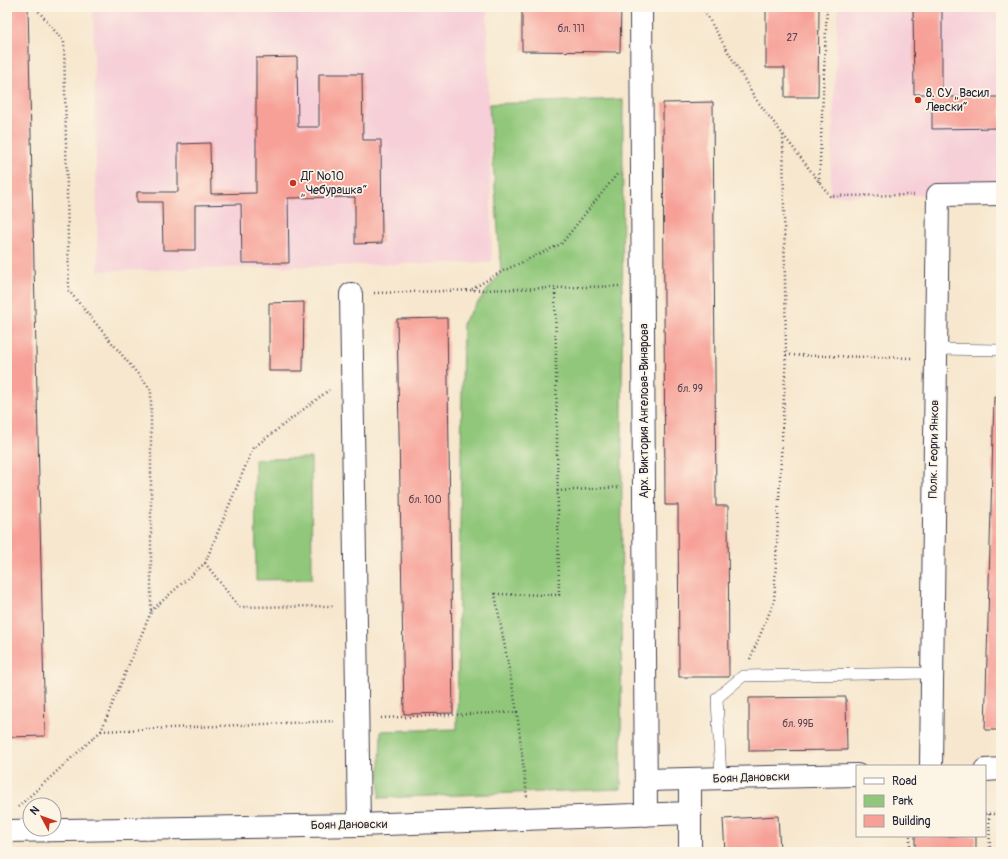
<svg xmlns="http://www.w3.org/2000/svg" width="1008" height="859" viewBox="0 0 1008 859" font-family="Pangolin,sans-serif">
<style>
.built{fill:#f6cfd8}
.green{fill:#91c77a;stroke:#5a745a}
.building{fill:#f7a097}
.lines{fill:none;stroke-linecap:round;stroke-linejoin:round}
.lane-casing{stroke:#424051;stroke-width:12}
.street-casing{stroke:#424051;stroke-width:24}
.path{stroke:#424051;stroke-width:2.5;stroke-dasharray:1 3;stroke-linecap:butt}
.lane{stroke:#fff;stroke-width:11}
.street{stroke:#fff;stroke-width:22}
.poi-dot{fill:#c8321e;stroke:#fcf5e5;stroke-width:1.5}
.labels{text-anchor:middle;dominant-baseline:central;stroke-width:3.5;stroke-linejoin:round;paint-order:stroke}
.number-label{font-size:10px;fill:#574252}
.poi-label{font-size:12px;fill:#22223b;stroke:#fcf5e5;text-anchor:start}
.street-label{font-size:12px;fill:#22223b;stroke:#fcf5e5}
</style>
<rect width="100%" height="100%" fill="#fcf5e5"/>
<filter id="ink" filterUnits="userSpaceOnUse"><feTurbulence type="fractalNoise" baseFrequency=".025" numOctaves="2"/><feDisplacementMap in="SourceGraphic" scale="8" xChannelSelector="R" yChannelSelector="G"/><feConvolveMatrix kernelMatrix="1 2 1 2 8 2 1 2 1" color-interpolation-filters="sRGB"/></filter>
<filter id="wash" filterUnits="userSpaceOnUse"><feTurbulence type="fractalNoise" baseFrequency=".012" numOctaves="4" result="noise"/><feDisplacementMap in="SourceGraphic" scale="16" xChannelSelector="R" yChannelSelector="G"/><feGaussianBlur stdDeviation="0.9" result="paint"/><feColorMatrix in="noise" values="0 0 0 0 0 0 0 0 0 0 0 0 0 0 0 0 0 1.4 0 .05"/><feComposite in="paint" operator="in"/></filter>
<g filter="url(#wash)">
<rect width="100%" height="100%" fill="#f7e7ce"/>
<!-- built -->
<path class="built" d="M93,7H487L492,262L98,271Z
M838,7H1001V194L830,196Z"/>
<!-- green -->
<path class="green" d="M623,99L621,789L379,798L381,731L457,729L463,322L501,272L489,104Z
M311,458L312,579L256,580L255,459Z"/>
<g id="blocks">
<!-- building -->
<path class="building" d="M7,7H28L45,736L7,737Z
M522,7H621L620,52L522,51Z
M766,7H819L818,97H785V68H766Z
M913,7H942V97H1001V128L932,129V94H914Z
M297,57L298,127H319V74H362L363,140H381L382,243L355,244V197L288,198L289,263H242L241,204L195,205V250H163L162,202H137V192H178V144L210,143L211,194L256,193V58Z
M713,102L716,506H728L729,677H679L678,505H665L663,103Z
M304,302L303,371H269V303Z
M447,318L453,713L404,714L397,319Z
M994,397L1001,398V730H985Z
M846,697L847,750L749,751V698Z
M778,816L780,850L725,852L723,819Z
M915,836H976V852H915Z"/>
</g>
</g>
<g filter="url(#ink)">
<use href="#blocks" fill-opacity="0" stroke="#424051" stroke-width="1"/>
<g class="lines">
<!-- lane casing -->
<g class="lane-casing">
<path id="lane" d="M935,349L1001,350
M721,779L717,698L743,676L932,673"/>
</g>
<!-- street casing -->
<g class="street-casing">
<path id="street" d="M641,7L646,815
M351,294L359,825
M931,766L938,195L1001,194
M985,770L1001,769
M646,780L857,775
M7,831L359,825L690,813
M690,852V780"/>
</g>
<!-- path -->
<path class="path" d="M702,7L755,98L830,196L914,195
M819,182L827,7
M472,289L501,272L561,244L618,173
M374,293L621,286
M786,355L912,358
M557,491L621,487
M205,563L239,607L333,606
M151,611L205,563L253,448L329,390
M750,659L774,602L786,355L783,134
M517,712L495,594L559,595L555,287
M381,718L517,712L527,797
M101,731L334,721
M18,807L101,731L151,612V390L69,291L64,42L35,7
M985,814H1001
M989,814L990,852
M910,836V852"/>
<!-- lane -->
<use href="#lane" class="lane"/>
<!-- street -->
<use href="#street" class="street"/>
</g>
</g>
<!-- markers -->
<g class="poi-dot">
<circle cx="918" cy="100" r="4"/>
<circle cx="293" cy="183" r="4"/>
</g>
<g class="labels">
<!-- number labels -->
<g class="number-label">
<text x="571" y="29">бл. 111</text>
<text x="792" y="38">27</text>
<text x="690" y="389">бл. 99</text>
<text x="425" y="500">бл. 100</text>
<text x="798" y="724">бл. 99Б</text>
</g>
<!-- poi labels -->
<g class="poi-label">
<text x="926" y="93">8. СУ „Васил<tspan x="926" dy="14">Левски“</tspan></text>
<text x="301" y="176">ДГ №10<tspan x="301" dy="14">„Чебурашка“</tspan></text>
</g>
<!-- street labels -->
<g class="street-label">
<text transform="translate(644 411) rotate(-90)">Арх. Виктория Ангелова-Винарова</text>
<text transform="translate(934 449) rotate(-89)">Полк. Георги Янков</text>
<text transform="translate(751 778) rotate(-2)">Боян Дановски</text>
<text transform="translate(349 825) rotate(-1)">Боян Дановски</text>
</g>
</g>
<!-- margin -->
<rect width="1008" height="859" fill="none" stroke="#fcf5e5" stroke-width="24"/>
<!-- legend -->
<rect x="856" y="765" width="130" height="72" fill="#fcf5e5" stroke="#a5a1a1"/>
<rect x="864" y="778" width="20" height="6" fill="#ffffff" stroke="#a5a1a1"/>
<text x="892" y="785" font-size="12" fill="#22223b">Road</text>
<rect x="864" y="795" width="20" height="12" fill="#91c77a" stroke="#a5a1a1"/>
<text x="892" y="805" font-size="12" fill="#22223b">Park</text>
<rect x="864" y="815" width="20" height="12" fill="#f7a097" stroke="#a5a1a1"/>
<text x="892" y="825" font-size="12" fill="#22223b">Building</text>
<!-- north arrow -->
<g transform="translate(42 817) rotate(311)"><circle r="19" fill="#fcf5e5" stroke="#a5a1a1"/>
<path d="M0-3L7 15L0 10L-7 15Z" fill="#c8321e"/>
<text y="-6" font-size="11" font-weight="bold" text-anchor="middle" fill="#22223b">N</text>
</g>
</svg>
